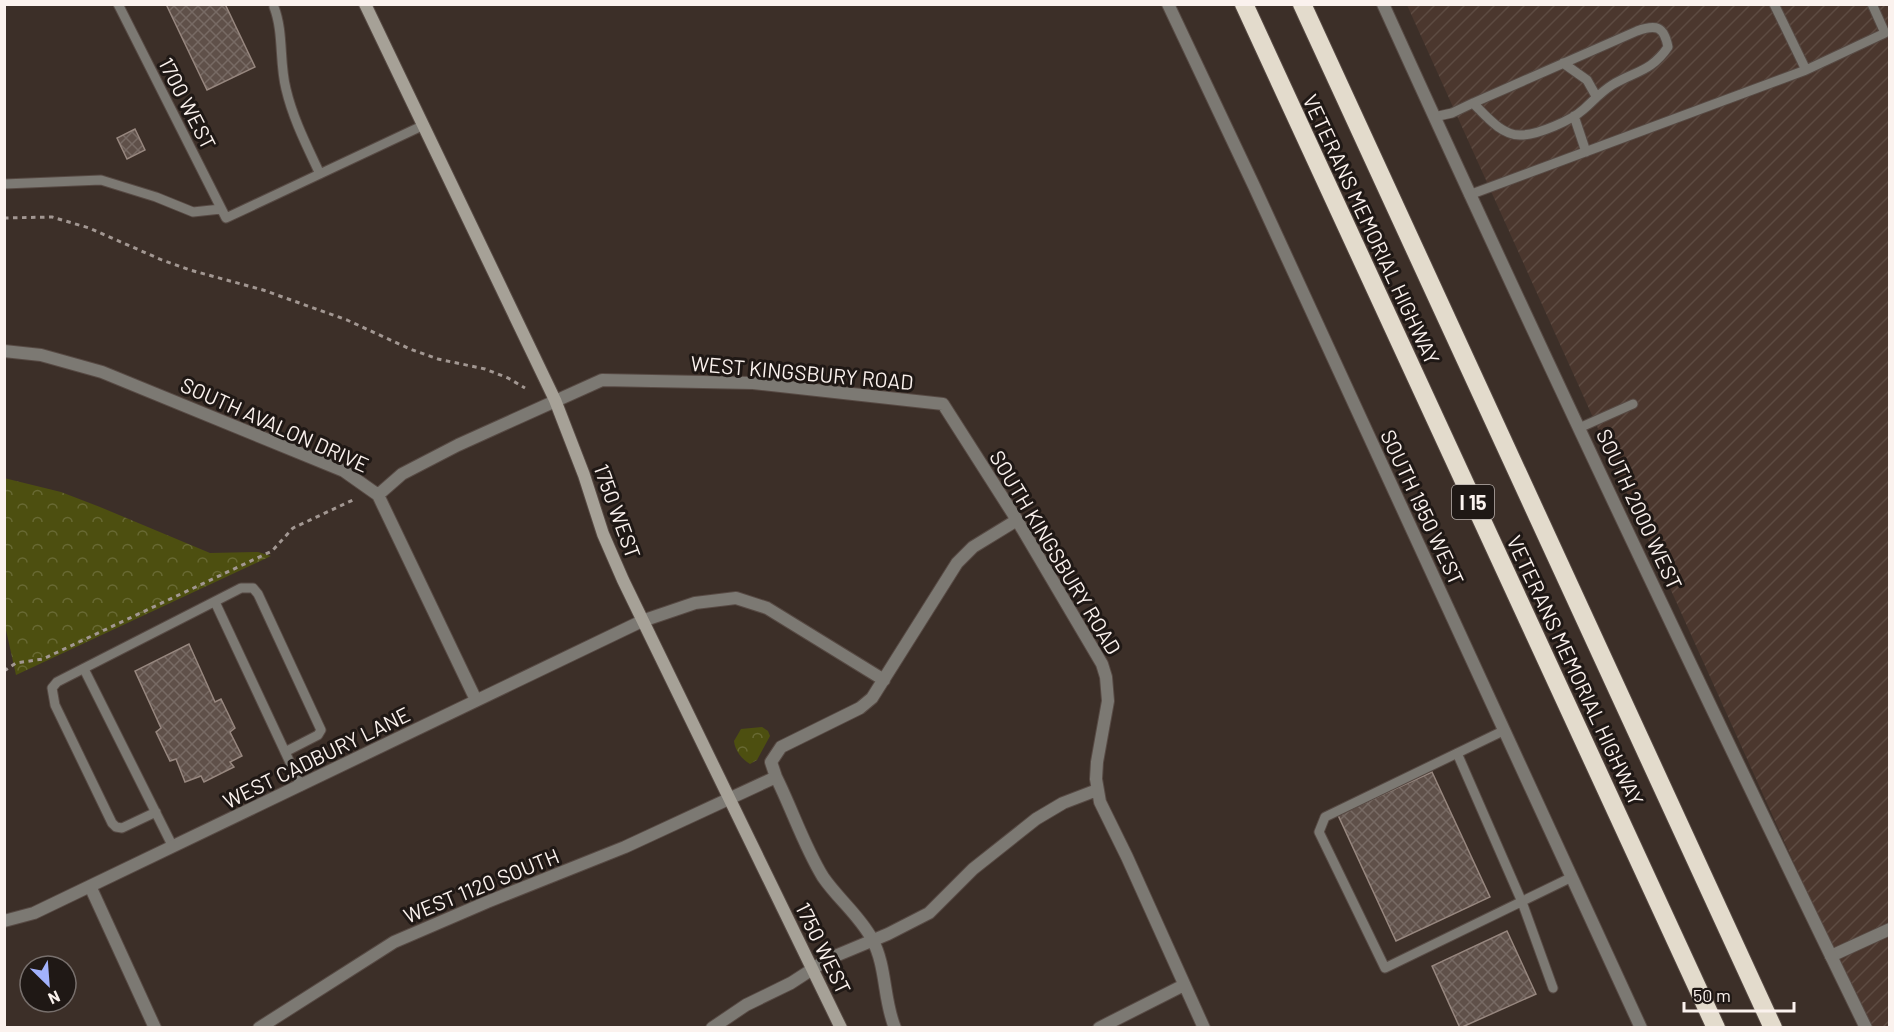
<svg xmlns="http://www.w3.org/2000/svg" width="1894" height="1032" viewBox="0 0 1894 1032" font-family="Barlow,sans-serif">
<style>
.industrial{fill:url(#industrial-furrows)}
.forest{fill:url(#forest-crowns)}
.building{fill:url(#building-cross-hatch);stroke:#97877f;stroke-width:1.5}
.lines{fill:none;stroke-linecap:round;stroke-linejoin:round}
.service-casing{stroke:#574a44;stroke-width:11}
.minor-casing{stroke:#574a44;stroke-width:14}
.tertiary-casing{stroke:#574a44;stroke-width:14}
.secondary-casing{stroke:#574a44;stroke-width:14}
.motorway-casing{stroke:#574a44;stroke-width:20}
.path{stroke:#a29792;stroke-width:3;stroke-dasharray:4.5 4.5;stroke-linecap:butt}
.service{stroke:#7c7973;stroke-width:9}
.minor{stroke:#7c7973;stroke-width:12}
.tertiary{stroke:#7c7973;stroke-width:12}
.secondary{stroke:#a6a197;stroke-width:12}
.motorway{stroke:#e3dbcc;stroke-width:18}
.labels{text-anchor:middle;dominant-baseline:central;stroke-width:6;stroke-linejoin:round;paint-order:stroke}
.shield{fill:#1f1815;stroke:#b9b1ad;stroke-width:1.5}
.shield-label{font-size:20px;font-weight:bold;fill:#fbf2ee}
.street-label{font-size:21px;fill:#fbf2ee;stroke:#1f1815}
</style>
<defs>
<pattern id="industrial-furrows" width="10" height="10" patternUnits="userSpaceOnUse" patternTransform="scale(1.5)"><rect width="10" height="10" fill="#4b372e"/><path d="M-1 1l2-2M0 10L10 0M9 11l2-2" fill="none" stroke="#5d4b42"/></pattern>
<pattern id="forest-crowns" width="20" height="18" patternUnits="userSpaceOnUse" patternTransform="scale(1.5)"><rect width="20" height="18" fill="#4d4f10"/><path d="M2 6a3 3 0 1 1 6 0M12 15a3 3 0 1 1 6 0" fill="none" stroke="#686933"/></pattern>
<pattern id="building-cross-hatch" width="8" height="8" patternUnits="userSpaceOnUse" patternTransform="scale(1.5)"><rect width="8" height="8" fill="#5f5049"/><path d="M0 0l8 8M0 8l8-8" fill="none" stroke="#776a64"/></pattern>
</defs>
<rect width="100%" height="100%" fill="#3c2f28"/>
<!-- industrial -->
<path class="industrial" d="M1407,5H1889V1027H1868Z"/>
<!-- forest -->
<path class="forest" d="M4,478L61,492L100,507L210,553L258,552L271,556L16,675L4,621Z
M762,727L768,731L770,736L757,760L750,764C742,759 735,751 734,741L741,729Z"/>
<!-- building -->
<path class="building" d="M166,4H225L255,67L207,90Z
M135,129L145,150L127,159L117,138Z
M189,644L215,702L221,699L235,728L230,732L242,756L230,762L234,767L204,782L201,776L185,782L176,759L170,761L156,732L161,728L135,671Z
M1432,772L1490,897L1396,941L1338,815Z
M1507,931L1536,994L1460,1028L1432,966Z"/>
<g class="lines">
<!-- service casing -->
<g class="service-casing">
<path id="service" d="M118,4L226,218L424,125
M1774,4L1806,70
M274,7C284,33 279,62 286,89C293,119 307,146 320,174
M1563,63L1587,80L1596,96
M1574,116L1586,152
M1434,117L1452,113L1473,103L1637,31C1656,24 1664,26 1668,47C1651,72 1635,71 1612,85C1601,92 1594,100 1584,109C1572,120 1538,135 1521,135C1502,136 1486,116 1473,103
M4,184L101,180L156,197L193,212L221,209
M1469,195L1806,70L1885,33L1872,4
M1579,428L1633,404
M215,602L301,786
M84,669L173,847
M1505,730L1325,817L1319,832L1385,968L1572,877
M1457,753L1522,902L1553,988
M156,812L122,828L116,827L112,823L55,705L52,688L57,682L241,588H253L258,594L321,730L318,735L285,752"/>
</g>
<!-- minor casing -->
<g class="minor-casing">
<path id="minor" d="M4,351L41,355L102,372L344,471L378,495L476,700
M378,495L402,474L458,445L602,380L753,383L943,404L1017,520L1102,664L1106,677L1108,701L1097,762L1096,779L1100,802L1127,857L1204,1028
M90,886L155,1028
M4,921L34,913L642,621L695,603L736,598L767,608L884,680
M1831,956L1890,929
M259,1028L394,942L487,902L625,847L776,777
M712,1028L746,1005L791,983L828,959L888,934L929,913L973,869L1036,819L1063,803L1097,790
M895,1028C883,999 887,967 872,939C859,915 838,899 823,877C804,846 792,809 776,777L771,762L781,747L860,708L872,698L957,563L973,547L1017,520
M1099,1028L1184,985"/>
</g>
<!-- tertiary casing -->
<g class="tertiary-casing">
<path id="tertiary" d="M1168,4L1254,186L1641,1028
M1383,4C1539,348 1701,689 1866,1028"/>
</g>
<!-- secondary casing -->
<g class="secondary-casing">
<path id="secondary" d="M365,4L555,400L584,475L603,534L623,580L841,1028"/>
</g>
<!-- motorway casing -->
<g class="motorway-casing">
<path id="motorway" d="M1244,4L1716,1028
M1302,4L1773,1028"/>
</g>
<!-- path -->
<path class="path" d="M4,218L52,217L89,228L162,260L190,270L263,290L347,320L410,349L438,359L485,369L508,378L525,388
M4,671L16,663L43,659L272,551L293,528L355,499"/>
<!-- service -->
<use href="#service" class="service"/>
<!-- minor -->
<use href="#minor" class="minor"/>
<!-- tertiary -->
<use href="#tertiary" class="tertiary"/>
<!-- secondary -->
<use href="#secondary" class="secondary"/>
<!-- motorway -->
<use href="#motorway" class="motorway"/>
</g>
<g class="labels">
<!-- shield labels -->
<rect class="shield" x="1452" y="485" width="42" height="34" rx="4.5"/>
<g class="shield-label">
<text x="1473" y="502">I 15</text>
</g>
<!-- street labels -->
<g class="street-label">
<text transform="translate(188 103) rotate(63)">1700 WEST</text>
<text transform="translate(1372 229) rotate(65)">VETERANS MEMORIAL HIGHWAY</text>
<text transform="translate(802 372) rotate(5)">WEST KINGSBURY ROAD</text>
<text transform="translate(275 424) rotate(24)">SOUTH AVALON DRIVE</text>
<text transform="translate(1423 507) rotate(65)">SOUTH 1950 WEST</text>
<text transform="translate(1640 509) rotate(65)">SOUTH 2000 WEST</text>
<text transform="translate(618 511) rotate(70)">1750 WEST</text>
<text transform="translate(1056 552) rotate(59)">SOUTH KINGSBURY ROAD</text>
<text transform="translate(1576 670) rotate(65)">VETERANS MEMORIAL HIGHWAY</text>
<text transform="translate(316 757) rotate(-26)">WEST CADBURY LANE</text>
<text transform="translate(481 885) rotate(-22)">WEST 1120 SOUTH</text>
<text transform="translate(824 948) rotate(64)">1750 WEST</text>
</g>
</g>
<!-- border -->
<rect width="1894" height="1032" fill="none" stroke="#fbf2ee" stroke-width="12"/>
<!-- north arrow -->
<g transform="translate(48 984) rotate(155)"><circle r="28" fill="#1f1815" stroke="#776f6c" stroke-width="1.5"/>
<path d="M0-4.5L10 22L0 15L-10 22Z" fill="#a2b2fd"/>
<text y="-9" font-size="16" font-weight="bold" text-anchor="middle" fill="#fbf2ee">N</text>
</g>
<!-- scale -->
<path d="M1684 1002v9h110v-9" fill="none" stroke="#fbf2ee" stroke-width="3"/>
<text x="1693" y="1002" font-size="18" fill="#fbf2ee" stroke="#1f1815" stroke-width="4.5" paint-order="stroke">50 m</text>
</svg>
